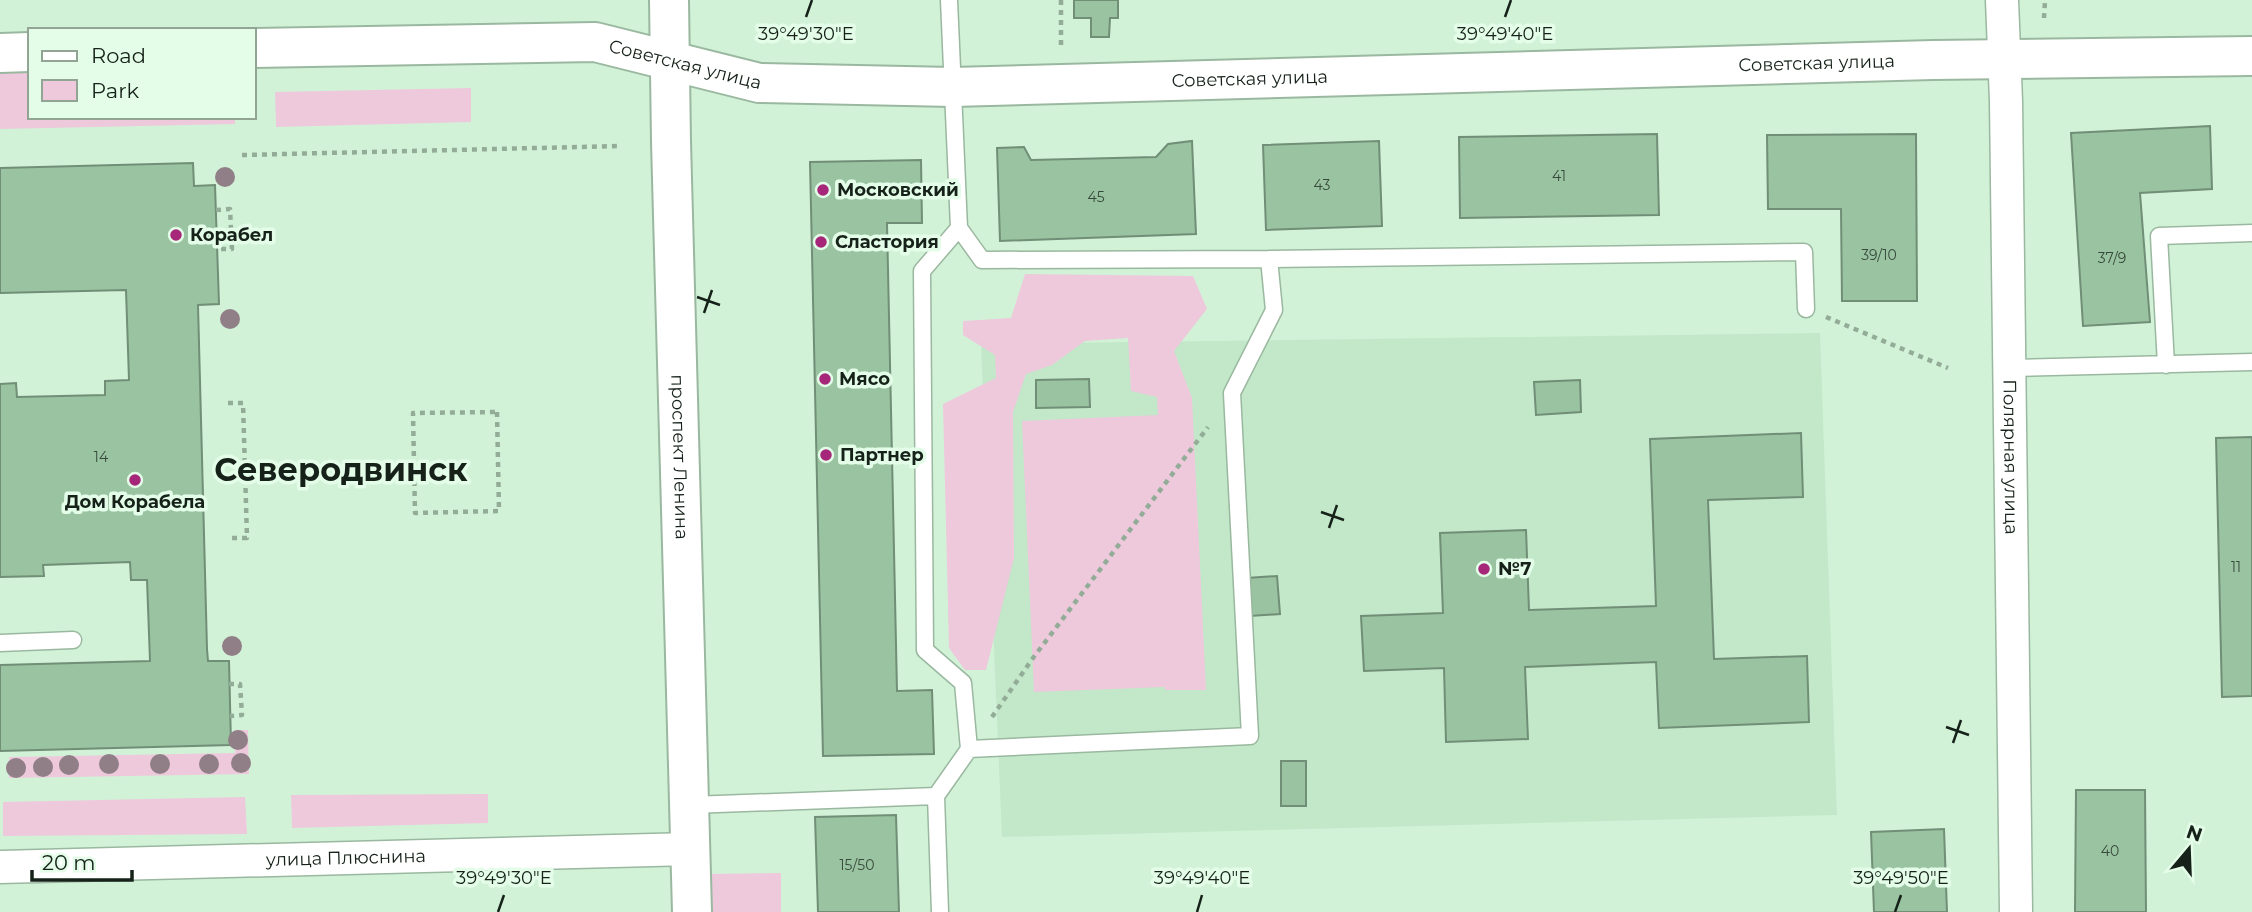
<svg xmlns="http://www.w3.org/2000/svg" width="2252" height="912" viewBox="0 0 2252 912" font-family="Montserrat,sans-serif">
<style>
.built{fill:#c2e8c9}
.green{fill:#edc9db}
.building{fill:#99c3a1;stroke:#718e76;stroke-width:2}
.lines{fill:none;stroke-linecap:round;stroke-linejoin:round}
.service-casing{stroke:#9ab89f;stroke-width:19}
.minor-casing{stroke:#9ab89f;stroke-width:35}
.tertiary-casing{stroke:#9ab89f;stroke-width:42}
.secondary-casing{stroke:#9ab89f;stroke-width:42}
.path{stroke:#93ac98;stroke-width:4.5;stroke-dasharray:5 5;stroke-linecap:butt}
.service{stroke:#fff;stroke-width:16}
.minor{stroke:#fff;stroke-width:32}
.tertiary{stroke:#fff;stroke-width:38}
.secondary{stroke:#fff;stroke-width:38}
.tree{fill:#917f87}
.ticks{fill:none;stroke:#162219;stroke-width:2.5}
.poi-dot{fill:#a62779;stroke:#e4fde8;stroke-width:2.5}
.labels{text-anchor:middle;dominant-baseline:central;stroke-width:7;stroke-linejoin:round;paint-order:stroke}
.number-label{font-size:14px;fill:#374a3b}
.street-label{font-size:18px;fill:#162219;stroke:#e4fde8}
.poi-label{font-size:18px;font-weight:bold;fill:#162219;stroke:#e4fde8;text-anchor:start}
.town-label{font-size:32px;font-weight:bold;fill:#162219;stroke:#e4fde8}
.ticks-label{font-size:18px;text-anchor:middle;fill:#162219;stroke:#e4fde8;stroke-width:7;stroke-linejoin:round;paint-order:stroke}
</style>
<rect width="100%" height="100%" fill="#d2f2d8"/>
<!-- built -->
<path class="built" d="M1820,333L1837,815L1002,837L981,344Z"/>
<!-- green -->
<path class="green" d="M30,67V117H235V124L0,129V68Z
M471,88V122L276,127L275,92Z
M1025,274L1193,276L1207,309L1174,351L1192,398L1206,690H1165V687L1034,692L1022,421L1158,415L1157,397L1131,391L1128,338L1085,341L1052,365L1026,374L1013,412L1014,558L986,670H965L949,648L943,404L996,378L995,355L963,335V321L1011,318Z
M235,730H248L249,774L9,778V757L235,753Z
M488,794V823L292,828L291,795Z
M245,797L247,834L3,836V802Z
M781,873V912H707V874Z"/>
<!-- building -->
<path class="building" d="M1074,0H1118V18H1110L1109,37H1091V18H1074Z
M2210,126L2212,189L2140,193L2150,322L2083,326L2071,133Z
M1657,134L1659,215L1460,218L1459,137Z
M1916,134L1917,301H1842L1841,209H1768L1767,135Z
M1192,141L1196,234L1000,241L997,148L1024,147L1031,160L1156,157L1168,144Z
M1379,141L1382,226L1266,230L1263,145Z
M921,160L922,223H887L897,691L932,690L934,754L823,756L810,162Z
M193,163L194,186L215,185L219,304L198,305L207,649L208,661H229L231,745L0,751V665L150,661L147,580H131L130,562L43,565L44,576L0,577V384L16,383L17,397L105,395V381L129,380L126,290L0,293V168Z
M1089,379L1090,407L1036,408V380Z
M1580,380L1581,412L1536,415L1534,382Z
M1801,433L1803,497L1708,500L1714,659L1807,656L1809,722L1659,728L1656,662L1525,667L1528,739L1446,742L1444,668L1364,671L1361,616L1443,613L1440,533L1526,530L1529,610L1656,606L1650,439Z
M2252,437V696L2222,697L2216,438Z
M1277,576L1280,614L1250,616L1247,578Z
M1281,761H1306V806H1281Z
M2076,790H2145L2146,912H2075Z
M896,815L899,912H818L815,817Z
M1944,829L1947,912H1874L1871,832Z"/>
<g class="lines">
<!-- service casing -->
<g class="service-casing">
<path id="service" d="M949,0L959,228L922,271L925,650L963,683L969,749
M959,228L982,260L1269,259L1804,252L1806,309
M2166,365L2159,236L2252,233
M2009,368L2252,362
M0,643L73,640
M936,796L940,912
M691,805L936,796L969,749L1250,736L1232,393L1274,310L1269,259"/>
</g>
<!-- minor casing -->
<g class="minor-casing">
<g id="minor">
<path id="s1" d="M2002,0L2006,101L2016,912"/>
<path id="s2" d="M0,867L691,849"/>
</g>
</g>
<!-- tertiary casing -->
<g class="tertiary-casing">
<g id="tertiary">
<path id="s3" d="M254,48L595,42L759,83L953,87L1933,60L2252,56"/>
<path d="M0,53L30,52"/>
</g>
</g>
<!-- secondary casing -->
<g class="secondary-casing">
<g id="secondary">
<path id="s4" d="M669,0L671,142L692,912"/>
</g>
</g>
<!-- path -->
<path class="path" d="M2044,18L2045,0
M1061,45V0
M242,155L621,146
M216,210L230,209L232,249H217
M1826,317L1948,368
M228,403H243L247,538H229
M497,412L499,511L415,513L413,413Z
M229,684H240L242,715L230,716
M992,717L1033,658L1208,427"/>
<!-- service -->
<use href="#service" class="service"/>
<!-- minor -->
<use href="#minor" class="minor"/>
<!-- tertiary -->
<use href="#tertiary" class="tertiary"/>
<!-- secondary -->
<use href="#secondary" class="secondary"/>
</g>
<!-- trees -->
<g class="tree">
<circle cx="225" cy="177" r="10"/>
<circle cx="230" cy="319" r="10"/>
<circle cx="232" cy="646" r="10"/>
<circle cx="238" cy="740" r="10"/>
<circle cx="241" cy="763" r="10"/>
<circle cx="109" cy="764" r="10"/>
<circle cx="160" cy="764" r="10"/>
<circle cx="209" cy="764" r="10"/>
<circle cx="69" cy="765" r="10"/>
<circle cx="43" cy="767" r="10"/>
<circle cx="16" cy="768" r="10"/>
</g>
<!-- ticks -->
<path class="ticks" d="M806,17L812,0M1505,17L1511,0M697,297L720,305M704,313L712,290M1321,512L1344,520M1329,528L1337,505M1946,727L1969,735M1953,743L1961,720M498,912L504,895M1197,912L1202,895M1895,912L1901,895"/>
<!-- markers -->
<g class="poi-dot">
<circle cx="823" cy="190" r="7"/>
<circle cx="176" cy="235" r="7"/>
<circle cx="821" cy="242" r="7"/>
<circle cx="825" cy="379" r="7"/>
<circle cx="826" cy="455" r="7"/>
<circle cx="135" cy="480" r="7"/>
<circle cx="1484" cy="569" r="7"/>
</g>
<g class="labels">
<!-- number labels -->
<g class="number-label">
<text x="1559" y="176">41</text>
<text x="1322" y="185">43</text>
<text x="1096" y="197">45</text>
<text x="1879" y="255">39/10</text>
<text x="2112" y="258">37/9</text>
<text x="101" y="457">14</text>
<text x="2236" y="567">11</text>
<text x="2110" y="851">40</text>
<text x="857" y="865">15/50</text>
</g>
<!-- street labels -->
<g class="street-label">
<text stroke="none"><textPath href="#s3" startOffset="434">Советская улица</textPath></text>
<text stroke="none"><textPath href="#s3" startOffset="1568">Советская улица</textPath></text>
<text stroke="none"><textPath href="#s3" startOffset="1001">Советская улица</textPath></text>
<text stroke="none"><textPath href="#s4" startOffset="457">проспект Ленина</textPath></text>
<text stroke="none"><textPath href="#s1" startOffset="457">Полярная улица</textPath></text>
<text stroke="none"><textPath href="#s2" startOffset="346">улица Плюснина</textPath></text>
</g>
<!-- poi labels -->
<g class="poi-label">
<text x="837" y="190">Московский</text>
<text x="190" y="235">Корабел</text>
<text x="835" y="242">Сластория</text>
<text x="839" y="379">Мясо</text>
<text x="840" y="455">Партнер</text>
<text x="135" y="502" text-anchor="middle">Дом Корабела</text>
<text x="1498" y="569">№7</text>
</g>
<!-- town labels -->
<g class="town-label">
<text x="341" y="469">Северодвинск</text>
</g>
</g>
<g class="ticks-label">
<text x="806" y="40">39°49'30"E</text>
<text x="1505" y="40">39°49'40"E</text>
<text x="504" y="884">39°49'30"E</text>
<text x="1202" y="884">39°49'40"E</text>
<text x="1901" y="884">39°49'50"E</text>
</g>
<!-- legend -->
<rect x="28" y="28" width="228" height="91" fill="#e4fde8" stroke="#92a595" stroke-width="2"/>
<rect x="42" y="51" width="35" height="10" fill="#ffffff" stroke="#92a595" stroke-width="2"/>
<text x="91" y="63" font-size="21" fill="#162219">Road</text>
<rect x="42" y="80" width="35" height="21" fill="#edc9db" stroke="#92a595" stroke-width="2"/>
<text x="91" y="98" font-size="21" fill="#162219">Park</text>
<!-- north arrow -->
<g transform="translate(2189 849) rotate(19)" stroke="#e4fde8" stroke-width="5" paint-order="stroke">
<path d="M0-5L12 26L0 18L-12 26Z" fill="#162219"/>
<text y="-10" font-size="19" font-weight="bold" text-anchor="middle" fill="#162219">N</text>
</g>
<!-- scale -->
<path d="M32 870v10h100v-10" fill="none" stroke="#162219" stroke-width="3.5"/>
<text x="42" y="870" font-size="21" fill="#162219" stroke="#e4fde8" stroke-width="5" paint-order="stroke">20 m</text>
</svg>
